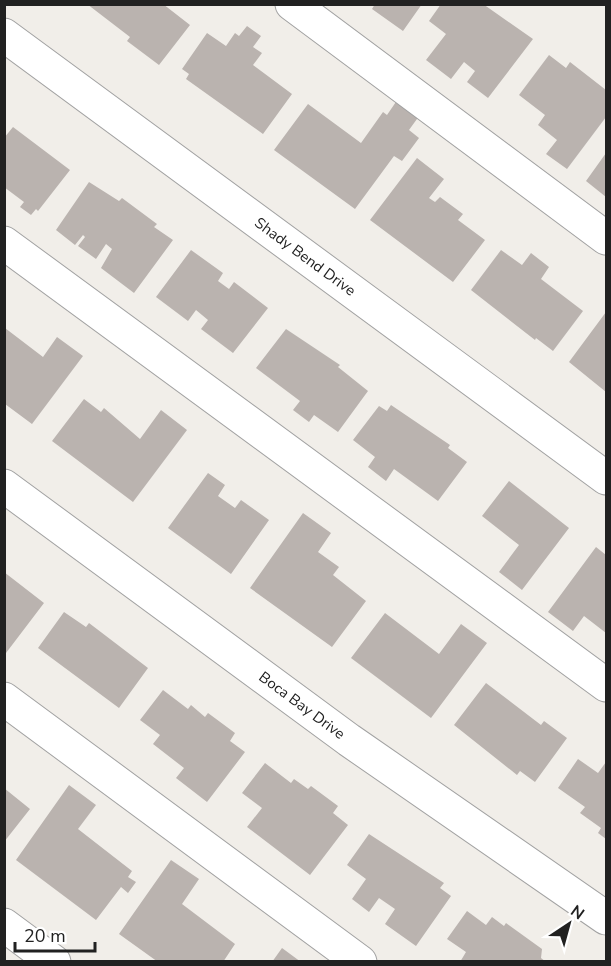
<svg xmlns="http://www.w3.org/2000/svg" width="611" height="966" viewBox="0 0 611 966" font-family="'Nunito Sans',sans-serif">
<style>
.building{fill:#bab3af}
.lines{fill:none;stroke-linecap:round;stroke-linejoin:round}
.minor-casing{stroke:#a2a2a2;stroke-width:35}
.minor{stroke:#fff;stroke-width:33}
.labels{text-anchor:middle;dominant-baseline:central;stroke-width:4.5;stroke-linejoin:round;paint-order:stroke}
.street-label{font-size:15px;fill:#212121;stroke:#fff}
</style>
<rect width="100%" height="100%" fill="#f1eee9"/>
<!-- building -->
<path class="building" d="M87,4H163L190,25L159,65L127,41L130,37Z
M375,4H422L403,31L372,9Z
M441,4H483L533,39L488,98L467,82L475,71L464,62L451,79L426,60L446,34L429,21Z
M247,26L261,36L253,47L262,53L253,65L292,94L263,134L186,79L189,74L182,69L207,33L226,46L235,33L239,36Z
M549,55L566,68L570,62L606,90V117L567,169L546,154L557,140L538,125L545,115L519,95Z
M400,96L422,112L409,130L419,138L402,161L394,156L355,209L274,150L308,104L361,143L383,112L387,115Z
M13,127L70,170L38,211L36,209L31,215L20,207L24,202L4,187V138Z
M606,153V197L586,181Z
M417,158L444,179L429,198L435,202L440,197L463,214L458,220L485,240L453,282L370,220Z
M89,182L119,201L122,198L157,224L154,227L173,240L134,293L101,268L112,249L106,244L96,259L78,246L85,237L83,235L75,245L56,230Z
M191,250L223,273L218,281L229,289L234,282L268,308L233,353L201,329L208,320L196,310L188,321L156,297Z
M501,250L522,265L531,253L549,267L541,279L583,311L553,351L536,338L535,340L471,290Z
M606,312V392L569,362Z
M5,328L43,357L57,337L83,356L32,424L5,404Z
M286,329L340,365L338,367L368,391L338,432L314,415L309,422L293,410L300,401L256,368Z
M84,399L101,412L104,408L140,439L161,410L187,430L133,502L52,441Z
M391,405L450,445L448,448L467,462L438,501L394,469L386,481L368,467L375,457L353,440L379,406L387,411Z
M208,473L225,485L218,496L235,508L241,500L269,520L231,574L168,528Z
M509,481L569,528L522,590L499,572L519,545L482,516Z
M303,513L331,533L318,552L339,567L333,575L366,601L332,647L250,588Z
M596,547L606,555V633L584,616L573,631L548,612Z
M4,572L44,603L6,653L4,652Z
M64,612L86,627L89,623L148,668L119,708L38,648Z
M385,613L439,654L461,624L487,643L431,718L351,658Z
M486,683L541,725L544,721L567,738L535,782L520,771L517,775L454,725Z
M163,690L188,709L191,705L205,717L208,713L235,733L230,741L245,752L207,802L176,778L184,768L153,744L160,735L140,720Z
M578,759L598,773L606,762V839L598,833L601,828L580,813L585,807L558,788Z
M265,763L291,783L294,779L308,789L311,786L338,806L333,813L348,825L310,875L247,827L262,808L242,793Z
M69,785L96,805L78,829L132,871L128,877L136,882L128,893L121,887L96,920L16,860Z
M4,788L30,809L4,842Z
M369,834L444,883L440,888L451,896L416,946L385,924L395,909L379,898L369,912L352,899L366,879L347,865Z
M171,860L199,879L182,904L235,944L223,962H158L119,934Z
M467,911L486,925L492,917L504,926L506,923L542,949L541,958L546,962H460L466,952L447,939Z
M282,948L301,962H272Z"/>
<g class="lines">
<!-- minor casing -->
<g class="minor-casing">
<g id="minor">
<path d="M292,4L606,238"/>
<path id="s1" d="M4,35L606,478"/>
<path d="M4,243L606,685"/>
<path id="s2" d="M4,486L349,740L606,918"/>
<path d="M4,699L360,962"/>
<path d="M4,925L54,962"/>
</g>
</g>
<!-- minor -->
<use href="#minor" class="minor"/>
</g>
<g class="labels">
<!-- street labels -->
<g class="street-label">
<text stroke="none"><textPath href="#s1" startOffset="374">Shady Bend Drive</textPath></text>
<text stroke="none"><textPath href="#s2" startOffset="370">Boca Bay Drive</textPath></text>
</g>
</g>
<!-- border -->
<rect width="611" height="966" fill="none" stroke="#212121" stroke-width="12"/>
<!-- north arrow -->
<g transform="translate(569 924) rotate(36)" stroke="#ffffff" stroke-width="4.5" paint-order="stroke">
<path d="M0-4.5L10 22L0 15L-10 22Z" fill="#212121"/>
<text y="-9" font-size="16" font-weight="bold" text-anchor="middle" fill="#212121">N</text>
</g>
<!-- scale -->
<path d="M15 942v9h80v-9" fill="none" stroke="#212121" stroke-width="3"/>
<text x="24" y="942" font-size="18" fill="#212121" stroke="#ffffff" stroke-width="4.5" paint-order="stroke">20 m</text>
</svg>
